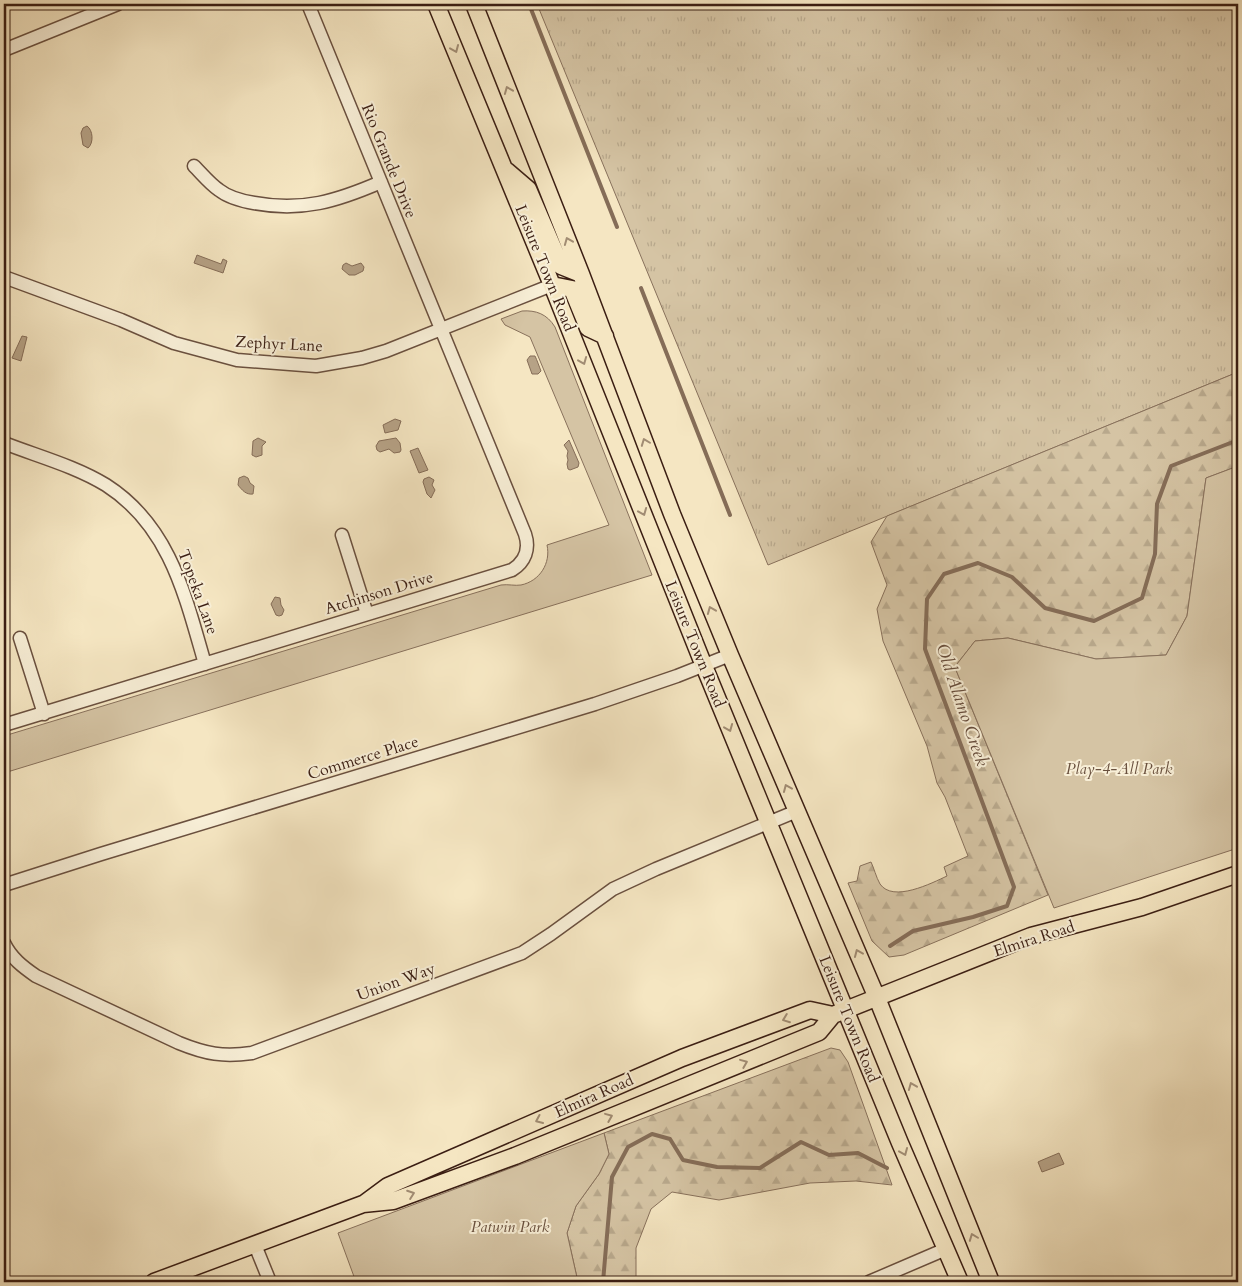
<svg xmlns="http://www.w3.org/2000/svg" width="1242" height="1286" viewBox="0 0 1242 1286" font-family="Cardo,serif">
<style>
.grass{fill:url(#grass-tufts);stroke:#88715c}
.forest{fill:url(#forest-firs);stroke:#88715c}
.park{fill:#d5c4a4;stroke:#88715c}
.water{fill:#b6a286;stroke:#856d58}
.lines{fill:none;stroke-linecap:round;stroke-linejoin:round}
.stream{stroke:#856d58;stroke-width:4}
.minor-casing{stroke:#6a503f;stroke-width:15}
.major-casing{stroke:#3b1e13;stroke-width:19}
.minor{stroke:#f8efd7;stroke-width:12}
.major{stroke:#f5e6c2;stroke-width:16}
.oneway{stroke:#a18c73}
.labels{text-anchor:middle;dominant-baseline:central;stroke-width:4;stroke-linejoin:round;paint-order:stroke}
.street-label{font-size:16px;fill:#3b1e13;stroke:#f8efd7}
.park-label{font-size:16px;font-style:italic;fill:#69503e;stroke:#f8efd7}
.water-label{font-size:18px;font-style:italic;fill:#664c3b;stroke:#f8efd7}
</style>
<defs>
<pattern id="grass-tufts" width="24" height="20" patternUnits="userSpaceOnUse" patternTransform="scale(1.25)"><rect width="24" height="20" fill="#d5c4a4"/><path d="M3 7l-1-3M5 7V3M7 7l1-3M15 17l-1-3M17 17v-4M19 17l1-3" fill="none" stroke="#b8a88c"/></pattern>
<pattern id="forest-firs" width="22" height="20" patternUnits="userSpaceOnUse" patternTransform="scale(1.25)"><rect width="22" height="20" fill="#d5c4a4"/><path d="M5 1l3.5 6h-7zM16 11l3.5 6h-7z" fill="#b8a88c"/></pattern>
</defs>
<rect width="100%" height="100%" fill="#f5e6c2"/>
<filter id="stains"><feTurbulence type="fractalNoise" baseFrequency=".004" numOctaves="4"/><feColorMatrix values="0 0 0 0 .2 0 0 0 0 .09 0 0 0 0 .02 0 0 0 .5 -.17"/></filter>
<radialGradient id="worn" r=".72"><stop offset=".6" stop-color="#630" stop-opacity="0"/><stop offset="1" stop-color="#630" stop-opacity=".3"/></radialGradient>
<!-- grass -->
<path class="grass" d="M537,4H1238V372L768,565Z"/>
<!-- forest -->
<path class="forest" d="M1238,372V466L1206,478L1187,616L1166,655L1096,659L1008,638L975,641L957,664L956,670L1048,895L904,955L889,957L872,941L848,883L857,881L860,866L871,862C874,868 876,877 880,884C893,903 932,883 947,876L944,867L968,856L945,797L937,783L927,746L883,641L877,609L887,585L871,542L887,516Z
M831,1048L840,1050L848,1062L892,1185L856,1181L810,1183L719,1200L672,1192L651,1209L636,1248V1282H578L567,1233L576,1206L599,1174L609,1154L604,1133Z"/>
<!-- park -->
<path class="park" d="M522,311C536,310 547,314 555,327L652,575L4,773V736L501,585C508,584 515,586 521,585C540,581 551,563 547,545L609,525L530,337L505,325L501,319Z
M1238,466V848L1054,908L956,670L957,664L975,641L1008,638L1096,659L1166,655L1187,616L1206,478Z
M604,1133L609,1154L599,1174L576,1206L567,1233L578,1282H356L338,1233Z"/>
<!-- water -->
<path class="water" d="M87,126C93,130 94,143 88,148L83,145L81,133L83,128Z
M197,255L221,264L223,259L227,261L223,273L194,263Z
M346,263L352,266L361,263L364,267L363,271L355,275H349L342,269L343,265Z
M22,336L27,337L21,361L12,358Z
M530,356H535C537,360 539,366 541,371L538,374H532L527,360Z
M395,419L401,421L398,430L385,433L383,425Z
M258,438L266,442L262,446V455L256,457L252,455L253,441Z
M396,438L400,443L401,450L400,452L394,453L389,449L380,452L377,450L376,446L379,441Z
M569,440L579,463L578,467L570,470L568,469L567,464L568,460L567,456L568,451L564,445Z
M418,448L428,470L419,473L410,451Z
M244,476L248,478L250,483L254,486L253,494C246,495 242,490 238,485L239,478Z
M429,477L434,480L432,485L435,490L431,498L427,494L423,482L424,479Z
M275,597L280,598L281,605L284,610L282,615L279,616L276,615L271,604Z
M1059,1153L1064,1164L1042,1172L1038,1162L1040,1161Z"/>
<g class="lines">
<!-- stream -->
<path class="stream" d="M529,4L617,227
M641,288L730,515
M890,946L913,931L973,917L1007,906L1014,887L925,649L927,599L944,574L978,563L1012,577L1045,608L1094,621L1142,598L1155,554L1157,504L1171,466L1238,440
M603,1282L612,1177L628,1147L652,1134L670,1139L683,1160L717,1167L760,1168L801,1142L829,1155L858,1153L887,1168"/>
<!-- minor casing -->
<g class="minor-casing">
<path id="minor" d="M4,50L118,4
M194,166C202,174 210,184 219,190C229,198 242,201 254,203C302,212 337,201 381,182
M4,277L121,320L174,343L237,360L316,366L362,358L386,351L552,285
M4,443C37,456 75,466 106,485C170,526 185,595 205,664
M342,535L367,614
M20,638L44,714
M4,725L512,570C525,562 530,549 525,534L308,4
M4,885L101,854L595,704L677,676L730,655
M4,943C11,958 23,967 36,976L179,1043C206,1054 223,1057 252,1053L522,953L551,934L613,889L656,869L797,811
M255,1245L270,1282
M869,1282L946,1249"/>
</g>
<!-- major casing -->
<g class="major-casing">
<path id="major" d="M436,4L552,285L704,666L900,1143L960,1282
M474,4L581,274L672,514L730,655L877,998L991,1282
M507,171L528,189L561,266L581,274
M552,285L572,289L588,328L605,336
M365,1203L388,1186L682,1058L810,1010L833,1015
M154,1282L363,1204L393,1201L515,1156L819,1032L833,1015L1031,936L1142,907L1238,874"/>
</g>
<!-- minor -->
<use href="#minor" class="minor"/>
<!-- major -->
<use href="#major" class="major"/>
</g>
<!-- one-way arrows -->
<defs><path id="oneway-chevron" d="M-2-3.5L2.5 0L-2 3.5" fill="none" stroke-width="1.6" stroke-linecap="round" stroke-linejoin="round" transform="scale(1.25)"/></defs>
<g class="oneway">
<use href="#oneway-chevron" transform="translate(455 49) rotate(67)"/>
<use href="#oneway-chevron" transform="translate(508 90) rotate(-112)"/>
<use href="#oneway-chevron" transform="translate(568 241) rotate(-112)"/>
<use href="#oneway-chevron" transform="translate(583 361) rotate(68)"/>
<use href="#oneway-chevron" transform="translate(645 442) rotate(-111)"/>
<use href="#oneway-chevron" transform="translate(643 512) rotate(68)"/>
<use href="#oneway-chevron" transform="translate(711 610) rotate(-112)"/>
<use href="#oneway-chevron" transform="translate(729 728) rotate(68)"/>
<use href="#oneway-chevron" transform="translate(787 788) rotate(-113)"/>
<use href="#oneway-chevron" transform="translate(858 953) rotate(-113)"/>
<use href="#oneway-chevron" transform="translate(786 1019) rotate(159)"/>
<use href="#oneway-chevron" transform="translate(744 1063) rotate(-22)"/>
<use href="#oneway-chevron" transform="translate(912 1086) rotate(-112)"/>
<use href="#oneway-chevron" transform="translate(609 1117) rotate(-22)"/>
<use href="#oneway-chevron" transform="translate(539 1120) rotate(156)"/>
<use href="#oneway-chevron" transform="translate(904 1152) rotate(67)"/>
<use href="#oneway-chevron" transform="translate(411 1194) rotate(-20)"/>
<use href="#oneway-chevron" transform="translate(973 1237) rotate(-111)"/>
</g>
<g class="labels">
<!-- street labels -->
<g class="street-label">
<text transform="translate(389 161) rotate(68)">Rio Grande Drive</text>
<text transform="translate(545 268) rotate(68)">Leisure Town Road</text>
<text transform="translate(279 344) rotate(3)">Zephyr Lane</text>
<text transform="translate(198 592) rotate(70)">Topeka Lane</text>
<text transform="translate(379 593) rotate(-17)">Atchinson Drive</text>
<text transform="translate(695 644) rotate(68)">Leisure Town Road</text>
<text transform="translate(363 758) rotate(-17)">Commerce Place</text>
<text transform="translate(1034 939) rotate(-18)">Elmira Road</text>
<text transform="translate(396 982) rotate(-20)">Union Way</text>
<text transform="translate(849 1019) rotate(68)">Leisure Town Road</text>
<text transform="translate(594 1096) rotate(-24)">Elmira Road</text>
</g>
<!-- park labels -->
<g class="park-label">
<text x="1119" y="769">Play-4-All Park</text>
<text x="510" y="1227">Patwin Park</text>
</g>
<!-- water labels -->
<g class="water-label">
<text transform="translate(962 705) rotate(71)">Old Alamo Creek</text>
</g>
</g>
<!-- margin -->
<rect width="1242" height="1286" fill="none" stroke="#f5e6c2" stroke-width="20"/>
<rect x="5" y="5" width="1232" height="1276" fill="none" stroke="#3b1e13" stroke-width="2.5"/>
<rect x="10" y="10" width="1222" height="1266" fill="none" stroke="#3b1e13"/>
<rect width="100%" height="100%" filter="url(#stains)"/>
<rect width="100%" height="100%" fill="url(#worn)"/>
</svg>
